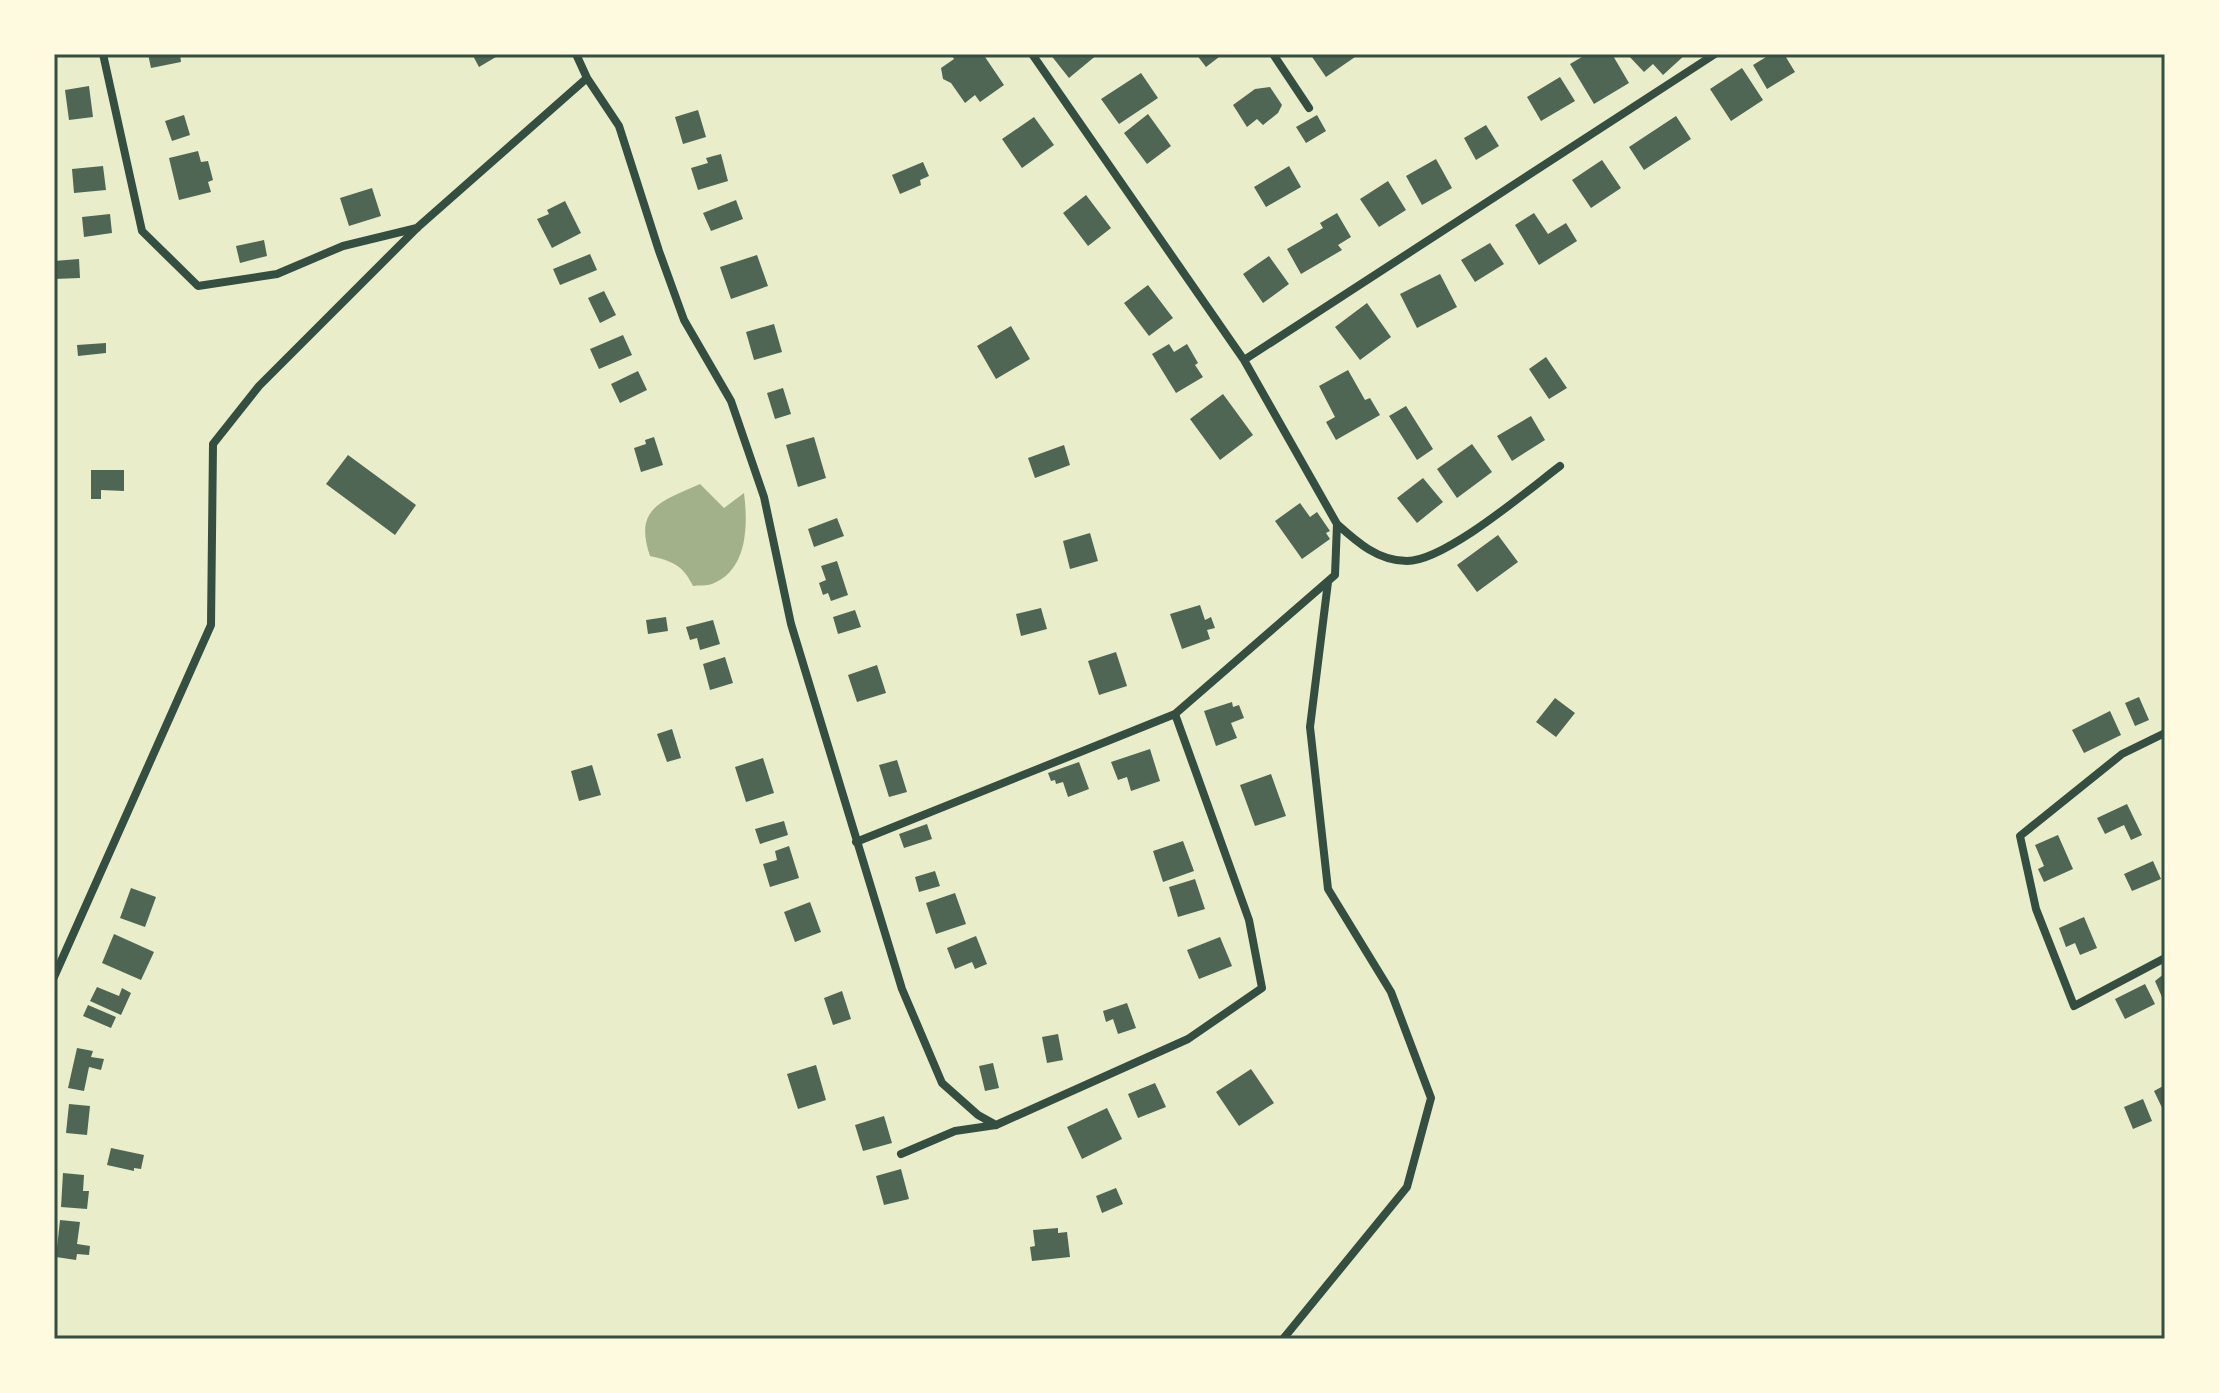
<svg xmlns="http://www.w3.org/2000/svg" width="2219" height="1393" viewBox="0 0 2219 1393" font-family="'Roboto Condensed',sans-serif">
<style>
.water{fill:#a3b18a}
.building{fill:#4f6655}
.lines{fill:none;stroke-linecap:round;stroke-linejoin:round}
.minor{stroke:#344e41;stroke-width:8}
.neatline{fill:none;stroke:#344e41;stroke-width:3}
</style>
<rect width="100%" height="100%" fill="#e9edc9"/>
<!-- water -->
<path class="water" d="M700,484L724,508L744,493C748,525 748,570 712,584C707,586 699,585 693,586C683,565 672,561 650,556C633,507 663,501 700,484Z"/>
<!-- building -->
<path class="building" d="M148,54H180L181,62L151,68Z
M472,54H501L479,67Z
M951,54H976L978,57L983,54L1004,85L980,102L975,95L965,103L951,83L943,79L941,68L954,59Z
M1050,54H1098L1069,78Z
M1196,54H1223L1206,67Z
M1310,54H1353L1355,57L1326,77Z
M1587,54H1612L1629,83L1594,104L1570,64Z
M1627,54H1686L1663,75L1653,64L1644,72Z
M1771,54H1784L1795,72L1767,89L1753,65Z
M1742,68L1763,100L1731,121L1710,89Z
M1141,73L1158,98L1119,124L1101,99Z
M1560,77L1575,101L1541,121L1527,97Z
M89,86L93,117L69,120L65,90Z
M1270,87L1282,105L1278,113L1263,125L1257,119L1247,127L1233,105L1255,89Z
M698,110L706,137L683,144L675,117Z
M1148,114L1171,146L1147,164L1124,133Z
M184,115L190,135L172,141L165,121Z
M1317,115L1326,131L1306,143L1296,127Z
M1676,116L1691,139L1644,170L1629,147Z
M1034,117L1054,145L1022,168L1002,139Z
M1486,125L1499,146L1476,160L1464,138Z
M198,151L201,162L208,161L213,180L208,182L211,192L179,200L169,158Z
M721,154L728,181L698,190L691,168L708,163L706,158Z
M1436,159L1452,188L1422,205L1406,176Z
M1602,160L1621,188L1591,208L1572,180Z
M923,162L929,176L920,180L921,185L900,194L892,175Z
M103,166L106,190L74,193L72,169Z
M1289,166L1301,187L1266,207L1254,187Z
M1388,181L1406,210L1379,227L1360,199Z
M372,188L381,216L349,226L340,198Z
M1086,195L1111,228L1088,246L1063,213Z
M736,200L743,219L711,231L703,213Z
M565,201L581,233L552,248L537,219L549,214L547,210Z
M1337,213L1351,237L1338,245L1342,250L1301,274L1287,249L1323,228L1320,223Z
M1534,213L1548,234L1566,223L1577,241L1539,265L1515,225Z
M110,214L112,233L84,237L82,217Z
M264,240L267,256L240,263L236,246Z
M1490,243L1504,264L1475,282L1461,260Z
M590,254L597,270L560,285L553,269Z
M757,255L768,286L731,299L720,267Z
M1269,256L1289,284L1263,303L1243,274Z
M79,259L80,278L54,279V261Z
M1440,274L1457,307L1417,328L1400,294Z
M1148,285L1173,318L1149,336L1124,303Z
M604,291L616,315L600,323L588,298Z
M1367,303L1391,337L1360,360L1335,327Z
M774,324L782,352L754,360L746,332Z
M1011,326L1030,359L996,379L977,346Z
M623,335L632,355L599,369L590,349Z
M106,343V353L78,356L77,345Z
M1169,344L1174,352L1187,344L1198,363L1195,365L1203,377L1176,393L1152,354Z
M1546,357L1567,388L1549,399L1529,369Z
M1348,370L1365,400L1370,398L1380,415L1336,440L1326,422L1335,417L1319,386Z
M638,371L647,390L620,403L611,384Z
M783,388L791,414L775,419L767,393Z
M1223,394L1253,435L1220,460L1190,419Z
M1406,406L1433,449L1417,460L1389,416Z
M1531,416L1545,440L1512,461L1497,436Z
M654,437L663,465L641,472L634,448L646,444L645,440Z
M814,437L826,478L798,487L786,445Z
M1472,444L1492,472L1457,498L1437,469Z
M1064,445L1070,465L1035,478L1028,458Z
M348,455L416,505L395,535L326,484Z
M91,470H124V491L101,490V499H91Z
M1423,478L1443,502L1417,523L1397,498Z
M1300,503L1310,517L1317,512L1330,531L1326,533L1330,539L1302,559L1275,521Z
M837,518L844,536L814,547L808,529Z
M1090,533L1098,561L1070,569L1063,541Z
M1498,535L1518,562L1477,592L1457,565Z
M837,561L848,595L831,601L828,593L823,595L819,583L826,580L821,566Z
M1200,605L1205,620L1211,617L1215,628L1207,630L1210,639L1182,649L1170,614Z
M1041,608L1047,629L1021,636L1016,614Z
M855,610L861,627L838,634L833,617Z
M666,617L668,631L648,634L646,620Z
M713,620L720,644L700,650L697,638L690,640L686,627Z
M1116,652L1127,686L1099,695L1088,661Z
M725,657L733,683L710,690L703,664Z
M877,665L886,693L857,702L848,675Z
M2139,697L2149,720L2135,726L2125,703Z
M1555,698L1575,713L1556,737L1536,722Z
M1232,702L1233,707L1239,705L1244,718L1231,723L1237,738L1216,746L1204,711Z
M2110,711L2121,735L2084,753L2072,730Z
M672,729L681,758L667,762L657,734Z
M1150,749L1160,781L1131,791L1127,777L1118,780L1111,762Z
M763,758L774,793L746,802L735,767Z
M897,760L907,792L889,797L879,765Z
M1079,762L1089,789L1068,797L1063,782L1056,784L1055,780L1051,781L1048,773Z
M592,765L601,795L579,801L571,771Z
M1271,774L1286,816L1255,826L1240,785Z
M2127,804L2142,835L2131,840L2124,825L2105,834L2097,818Z
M784,821L788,835L760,844L755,829Z
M927,824L932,839L904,848L899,834Z
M2058,835L2073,869L2044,882L2038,869L2044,866L2035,845Z
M1183,841L1194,871L1163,882L1153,851Z
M789,846L799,878L770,887L763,864L777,860L775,851Z
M2153,861L2161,879L2132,891L2124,874Z
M935,871L940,886L919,892L915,877Z
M1195,879L1205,909L1178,917L1169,887Z
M131,888L156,897L145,927L120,918Z
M955,893L966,924L936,934L926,903Z
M810,902L821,932L795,942L784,912Z
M2084,917L2097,948L2080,955L2075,943L2066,947L2059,928Z
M114,934L154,952L141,980L102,963Z
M976,936L987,964L975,969L972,962L955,969L947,948Z
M1220,937L1232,966L1199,979L1187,950Z
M2165,973V1004L2155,981Z
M2145,984L2155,1004L2125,1019L2115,999Z
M97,987L119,996L122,988L131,993L121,1015L90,1001Z
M842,991L851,1019L833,1025L824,998Z
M1127,1003L1136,1028L1118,1034L1113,1019L1106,1022L1103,1011Z
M88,1005L116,1017L111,1028L83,1016Z
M1058,1034L1063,1060L1047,1063L1042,1037Z
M77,1048L93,1051L91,1057L104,1059L101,1070L89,1067L84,1091L68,1088Z
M993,1063L999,1088L985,1091L979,1066Z
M816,1065L826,1100L798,1109L787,1074Z
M1251,1069L1274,1103L1239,1126L1216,1092Z
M1155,1083L1166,1107L1138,1118L1128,1094Z
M2165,1085V1114L2154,1091Z
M2143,1099L2152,1121L2133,1129L2124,1107Z
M69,1104L90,1106L87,1135L66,1133Z
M1107,1108L1122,1139L1082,1159L1067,1127Z
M884,1116L892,1143L863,1151L855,1125Z
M111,1148L144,1155L141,1169L134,1168V1171L107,1165Z
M901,1169L909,1199L884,1205L876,1176Z
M63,1173L84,1175L83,1191H89L87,1209L61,1207Z
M1116,1188L1123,1204L1102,1213L1096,1196Z
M60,1220L80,1222L77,1244L90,1246L89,1255L77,1254L76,1260L56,1257Z
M1058,1228V1233L1067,1232L1070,1257L1032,1261L1030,1247L1035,1246L1033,1230Z"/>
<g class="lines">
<!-- minor -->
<path class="minor" d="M103,54L142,231L198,286L277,274L343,246L417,228
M576,54L587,78L619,126L659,251L684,320L731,401L764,497L791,624L902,989L942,1083L978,1115L996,1125
M1273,54L1309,108
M1244,360L1715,54
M1337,524C1357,542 1378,561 1407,561C1445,561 1527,491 1560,466
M2165,733L2122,754L2020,836L2036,909L2074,1006L2165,958
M856,842L1175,714L1335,575L1337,524L1244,360L1032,54
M54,977L211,625L213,444L259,386L418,227L587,78
M901,1154L955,1131L996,1125L1188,1039L1262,988L1249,920L1175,714
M1283,1339L1407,1187L1431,1098L1391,992L1328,889L1310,727L1328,582"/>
</g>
<!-- border -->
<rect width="2219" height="1393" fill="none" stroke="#fefae0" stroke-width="112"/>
<rect x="56" y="56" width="2107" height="1281" class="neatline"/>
</svg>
